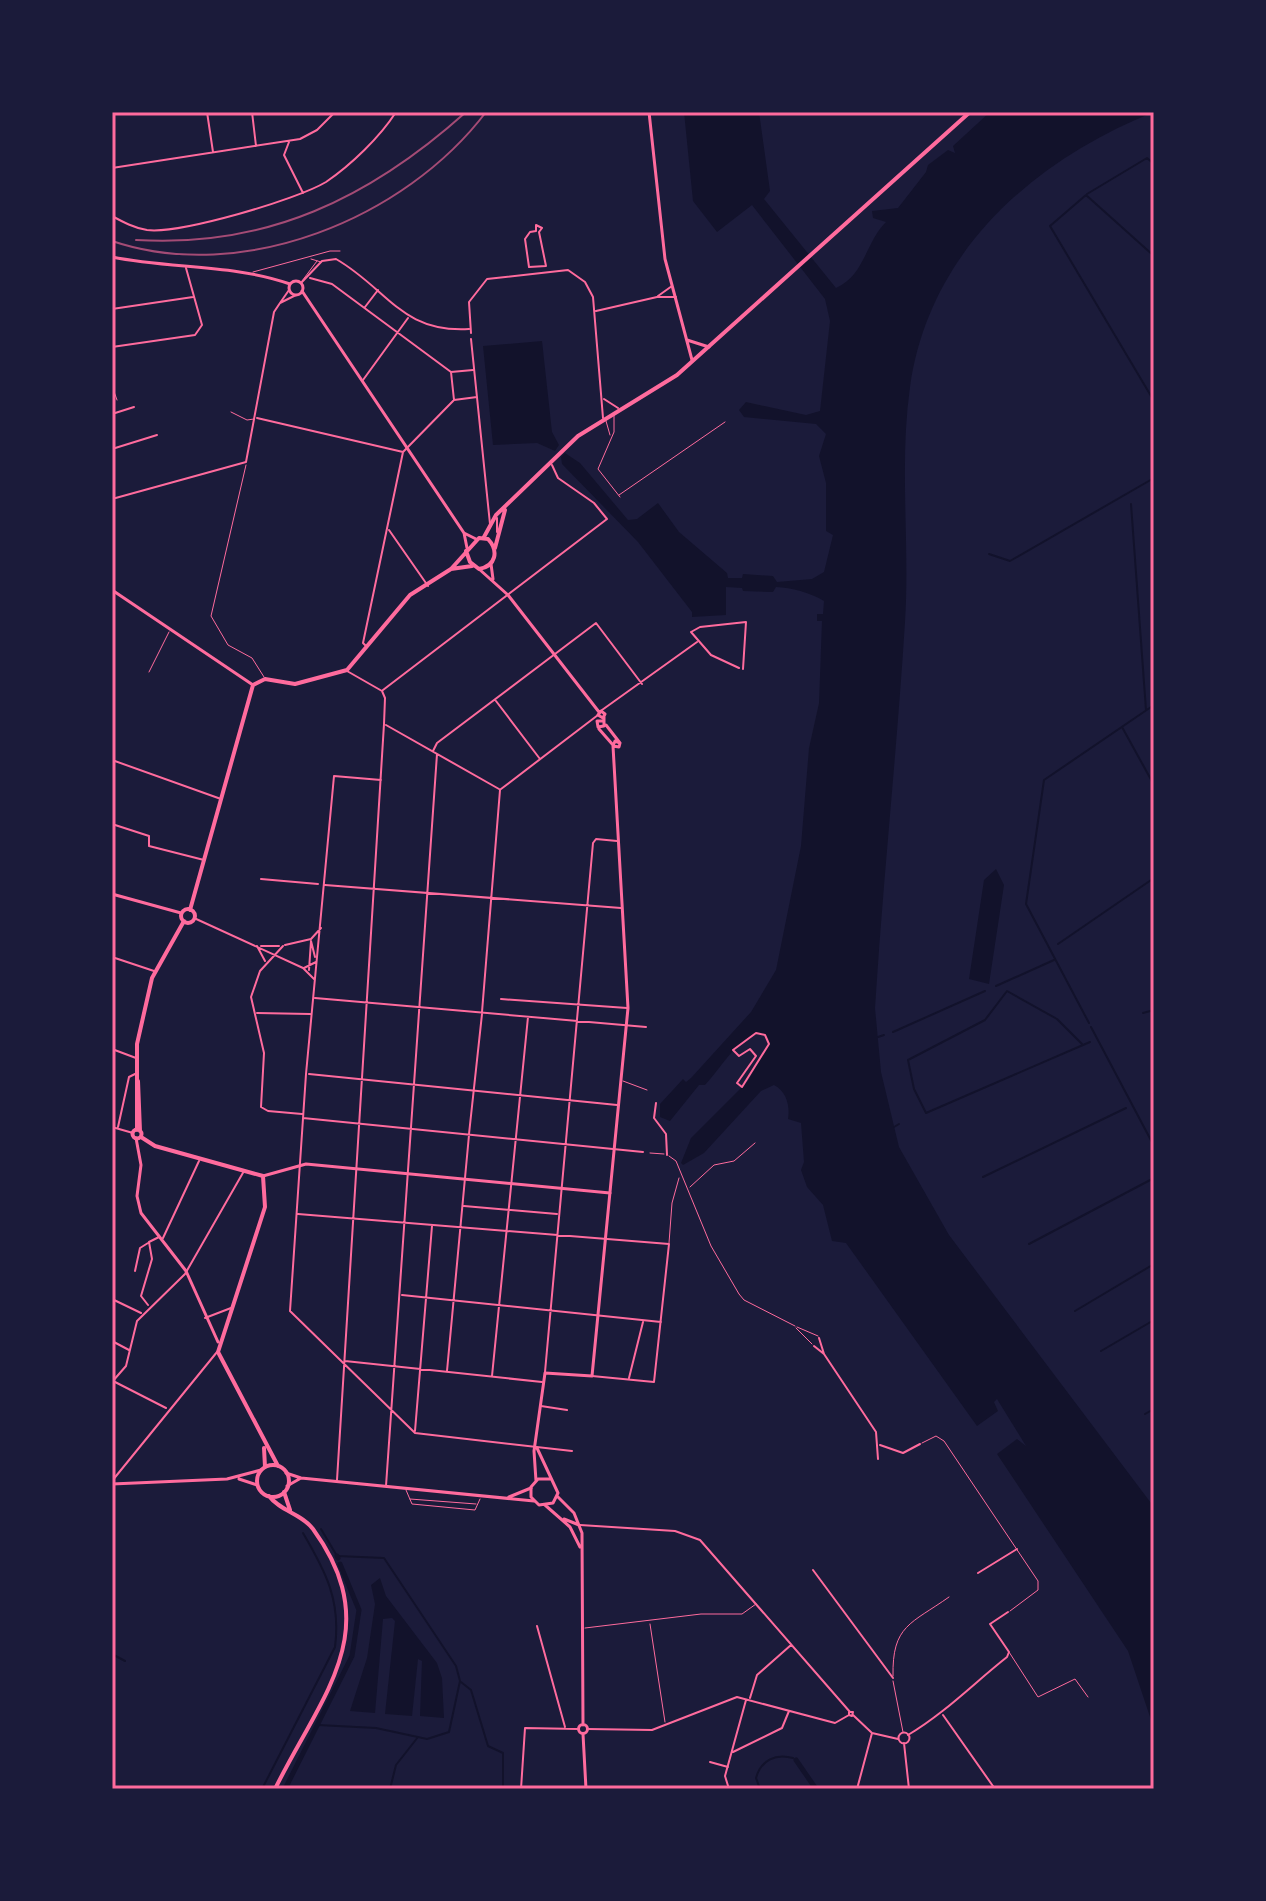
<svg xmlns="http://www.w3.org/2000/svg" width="1266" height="1901" viewBox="0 0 1266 1901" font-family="'Varela Round',sans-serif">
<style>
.water{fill:#12122b}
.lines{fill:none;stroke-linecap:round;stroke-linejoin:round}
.stream{stroke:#12122b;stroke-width:2}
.canal{stroke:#12122b;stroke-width:5}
.service{stroke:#ff6b9d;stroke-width:1}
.pedestrian{stroke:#ff6b9d;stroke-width:2}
.minor{stroke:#ff6b9d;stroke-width:2}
.tertiary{stroke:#ff6b9d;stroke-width:3}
.secondary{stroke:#ff6b9d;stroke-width:3}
.primary{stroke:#ff6b9d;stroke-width:4}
.rail{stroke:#a44b75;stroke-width:2}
.neatline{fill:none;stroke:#ff6b9d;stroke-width:3}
</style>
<rect width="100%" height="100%" fill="#1b1b3a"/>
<!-- water -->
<path class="water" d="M684,112H759L770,191L764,199L836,288C865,275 865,243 886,222L873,218L872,211L898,208L926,172L928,165L948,150L955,153L953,146L990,112H1154C1034,160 929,251 910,387C899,465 910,544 905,622C897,751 883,879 875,1008L881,1072L899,1147L949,1235L1154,1507V1729L1128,1651L997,1454L1017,1439L1026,1446L997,1399L994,1402L998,1411L977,1426L846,1243L832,1241L823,1205L807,1187L801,1170L804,1162L801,1123L788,1119C790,1106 787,1092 774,1085L761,1091L704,1153L683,1165L681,1163L691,1138L748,1081L769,1044L765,1035L756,1033C733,1044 722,1067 705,1085H699L670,1121L660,1117V1104L683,1079L686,1082L691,1078L751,1012L776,970L801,846L809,748L819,703L822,621H817V614H823L824,601C809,592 792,588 776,587L773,592L743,591L742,588L726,587V615L692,617V612L638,542L562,464L561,457L565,453L580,463L628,520L637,519L658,503L679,532L727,573L728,578H742L743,574L773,576L777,582L812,579L824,572L833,535L826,531V483L819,456L826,434L816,424L744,417L739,410L746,402L806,415L820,411L830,321L825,299L752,205L717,232L693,201Z
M542,341L552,432L559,445L555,451L537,443L493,445L483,346Z
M996,869L1004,885L989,984L969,979L984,880Z
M380,1578L386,1596L437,1663L442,1678L444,1718L420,1716L422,1661L418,1659L412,1716L385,1714L395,1621L392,1618L383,1619L375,1713L350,1711L367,1658L375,1604L371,1585Z"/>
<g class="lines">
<!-- stream -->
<path class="stream" d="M1087,194L1147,158L1154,164
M1154,256L1086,195L1050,226L1154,401
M1131,504L1146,710
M989,554L1010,561L1154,478
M1122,727L1154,785
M1058,944L1154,878
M996,986L1054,960
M1143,1013L1154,1010
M1089,1023L1026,904L1044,780L1154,705
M1091,1027L1154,1146
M893,1032L985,991
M878,1037L884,1035
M1083,1045L1057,1019L1007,991L985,1020L908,1060L914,1089L926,1113L1083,1045L1090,1042
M894,1127L899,1124
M983,1177L1126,1108
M1029,1244L1154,1178
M1075,1311L1154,1264
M1101,1351L1154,1320
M1145,1414L1154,1409
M112,1654L125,1661
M461,1682L471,1690L488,1746L503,1753V1789
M318,1725L376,1728L427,1739L449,1732L460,1681L456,1666L384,1558L337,1556L321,1529
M262,1789L335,1647C341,1601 326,1572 303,1533
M390,1789L396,1765L418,1737
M760,1789L756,1778C761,1760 776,1753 793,1758"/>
<!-- canal -->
<path class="canal" d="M337,1556L338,1558
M796,1760L816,1789
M285,1789L352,1656L359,1610L340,1564"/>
<!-- service -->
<path class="service" d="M311,259L321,262
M253,272L330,251H340
M302,281L317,261
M112,386L117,400
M231,412L247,420L254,419
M614,415V432L598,469L620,497
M606,421L610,435
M246,465L211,616L228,645L252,658L264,677
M619,495L725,422
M149,672L169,632
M112,738L113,734
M623,1081L647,1090
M650,1153L664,1154
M669,1156L676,1161L711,1246L739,1294L744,1300L795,1326
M690,1187L714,1165L734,1161L755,1143
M669,1243L672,1203L679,1178
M797,1327L818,1336
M796,1328L812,1344
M922,1443L936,1436L944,1441L1038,1581V1590L1010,1611
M406,1490L412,1504L475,1510L480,1499
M410,1499L476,1504
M650,1624L665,1722
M585,1628L701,1614H742L756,1604
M1009,1652L1038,1697L1075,1679L1088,1697
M893,1676C892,1625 911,1624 949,1597
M893,1681L903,1732"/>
<!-- pedestrian -->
<path class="pedestrian" d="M536,225L542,228L539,232L546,266L529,267L525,239L530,232L536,231Z
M261,879L318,884
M756,1033L765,1035L769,1044L742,1087L737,1083L756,1056L750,1049L739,1056L733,1050Z
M469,1134L482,1014
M541,1406L567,1410"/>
<!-- minor -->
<path class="minor" d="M207,112L213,152
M252,112L256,146
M289,142L284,155L303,193
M112,168L300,139L317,130L335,112
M112,216C123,222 134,228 147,230C180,234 296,200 326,182C351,165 380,137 396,112
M310,278L332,284L451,372
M301,283L322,261L336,259C388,289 401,333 469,329
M289,290L280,303L296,295
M658,296L672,286
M365,307L378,290
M112,309L193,297
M596,311L657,297H676
M471,333L469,302L487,279L568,270L585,282L593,297L603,418
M471,339L490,524
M112,347L195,335L202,325L186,268
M473,370L451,372L454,400L477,397
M363,380L408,318
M604,399L618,408
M112,414L134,407
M257,418L403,452L454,400
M112,449L157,435
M112,499L246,462L274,312L280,303
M497,518V532
M389,530L428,586
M367,647L363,643L403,452
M739,668L711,655L691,632L700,627L746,622L743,669
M347,671L382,691
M383,690L607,519L594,503L558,478L552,465
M496,701L540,759
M602,710L697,642
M386,725L499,789
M433,751L437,743L596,623L642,684
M112,760L221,799
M381,780L334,776L306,1074L290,1311L415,1433L572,1451
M501,789L598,715
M112,824L149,836V846L204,860
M325,885L621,908
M194,918L303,968L314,979
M311,941L315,957
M285,945L311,939L321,928
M257,946L265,961
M261,946H279
M283,946L260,971L251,997L264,1053L261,1107L268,1111L302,1114
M112,957L154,971
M304,968L316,962
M309,970L311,941
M315,998L646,1027
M501,999L627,1008
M482,1012L500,790
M257,1013L310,1014
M112,1049L136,1058
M309,1074L617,1105
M656,1103L654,1118L666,1134L667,1155
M303,1118L643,1152
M112,1127L133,1133
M118,1127L129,1077L135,1074
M464,1206L557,1214
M298,1214L669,1244L654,1382L592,1376
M163,1238L199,1161
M135,1271L140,1248L148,1243
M402,1295L661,1322
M112,1299L141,1313
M148,1305L141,1296L152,1259L149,1242L159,1237
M205,1318L231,1308
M112,1341L129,1350
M814,1346L824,1354L819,1338
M824,1354L876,1432L878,1459
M345,1361L542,1382
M447,1371L469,1135
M545,1372L593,843L596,839L617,841
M492,1376L528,1017
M629,1378L643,1322
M112,1382L126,1366L137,1321L185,1274L244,1171
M115,1382L166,1408
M415,1431L432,1226
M880,1445L903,1453L920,1444
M337,1480L384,724L385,698L382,691
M112,1481L217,1352
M386,1486L437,754
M580,1525L675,1531L700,1540L850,1712
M813,1570L893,1678
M978,1573L1017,1549
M537,1626L565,1727
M750,1698L757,1675L791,1645
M849,1712H853L852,1716L849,1715Z
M853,1715L872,1733L898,1739
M943,1715L995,1789
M588,1729L652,1730L737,1697L835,1723L849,1715
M898.5 1738a5.5 5.5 0 1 1 11 0a5.5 5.5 0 1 1-11 0Z
M908,1735C945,1713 974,1683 1007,1657L1009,1652L990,1624L1008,1612
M904,1743L909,1789
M733,1752L782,1728L789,1711
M710,1762L728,1767
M521,1789L525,1728L579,1729
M729,1789L725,1776L746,1700
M857,1789L872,1733
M1090,1789H1098"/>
<!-- tertiary -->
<path class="tertiary" d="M649,112L665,259L692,360
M112,257C171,269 233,264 290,284
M289 288a7 7 0 1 1 14 0a7 7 0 1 1-14 0Z
M302,291L464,533L467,548
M687,340L709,347
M464,533L476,539
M112,590L253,685
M263,1176L306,1164L610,1193
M286,1473L301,1478L534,1501
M239,1479L257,1485
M112,1484L227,1479L261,1470
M287,1486L301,1478
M509,1497L531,1488"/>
<!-- secondary -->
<path class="secondary" d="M491,564L493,579
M479,569L508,595L599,712
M601,711L605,714L603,718L598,715Z
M603,721H597L598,727L604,726V717
M606,725L620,743
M599,729L613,745
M615,741L620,743L619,747L613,746Z
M112,894L181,913
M136,1138L141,1165L137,1196L141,1213L186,1271L218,1342
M537,1448L558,1493L553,1503L539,1505L531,1497V1487L538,1479H550
M536,1481L534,1451L545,1373L592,1376L628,1008L613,746
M557,1496L574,1513L582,1533L583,1725
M545,1505L570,1527L580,1547
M564,1519L579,1525
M578.5 1729a4.5 4.5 0 1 1 9 0a4.5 4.5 0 1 1-9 0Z
M583,1734L586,1789"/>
<!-- primary -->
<path class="primary" d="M484,537L496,515L578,436L677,375L970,112
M495,548L505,510
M451,569L472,566
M181 916a7 7 0 1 1 14 0a7 7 0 1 1-14 0Z
M190,910L253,685L265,679L295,684L347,670L410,595L451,569L479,538L488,539C499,551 496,566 479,569L470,562L466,551
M138,1081L140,1131
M132.5 1134a4.5 4.5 0 1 1 9 0a4.5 4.5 0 1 1-9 0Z
M137,1130V1044L152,978L184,921
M141,1137L155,1146L263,1176L265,1207L218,1352L278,1466
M264,1448L265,1467
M257 1481a16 16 0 1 1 32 0a16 16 0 1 1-32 0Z
M284,1492L290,1510
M269,1496C280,1511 302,1514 313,1529C387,1631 321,1695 275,1789"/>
<!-- rail -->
<path class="rail" d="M136,240C267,248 370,198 466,112
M112,241C242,285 405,219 486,112"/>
</g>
<!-- border -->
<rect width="1266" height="1901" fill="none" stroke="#1b1b3a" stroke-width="228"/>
<rect x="114" y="114" width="1038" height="1673" class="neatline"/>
</svg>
